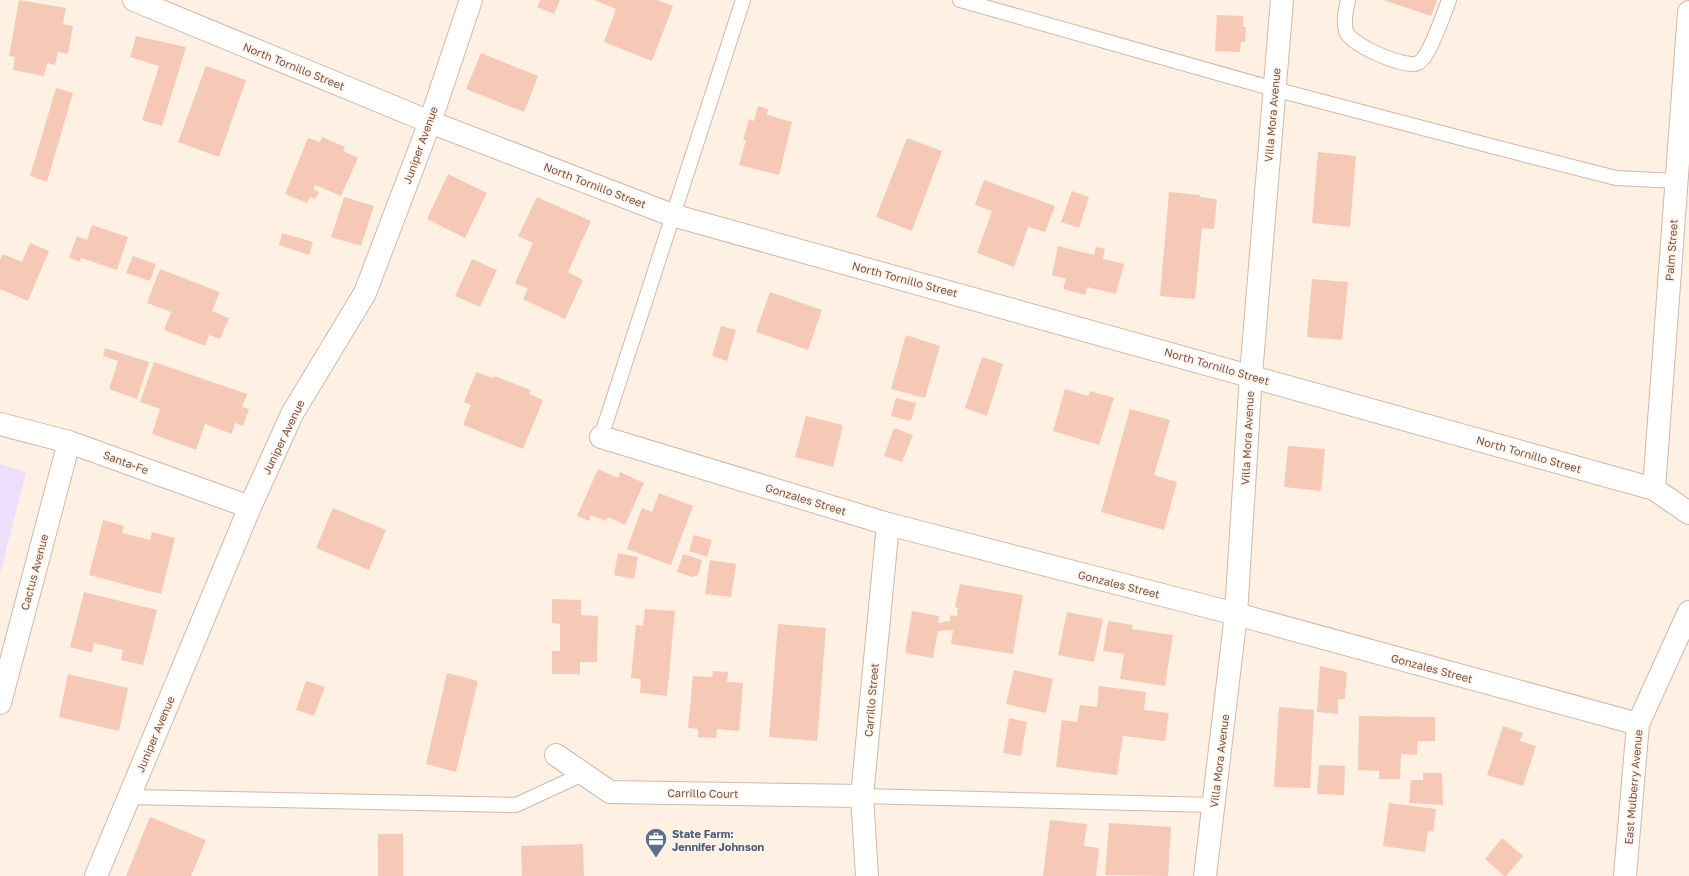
<svg xmlns="http://www.w3.org/2000/svg" width="1689" height="876" viewBox="0 0 1689 876" font-family="'Golos Text',sans-serif">
<style>
.education{fill:#eddefb}
.building{fill:#f6c9b7}
.lines{fill:none;stroke-linecap:round;stroke-linejoin:round}
.lane-casing{stroke:#d2b8aa;stroke-width:16}
.street-casing{stroke:#d2b8aa;stroke-width:24}
.lane{stroke:#fff;stroke-width:14}
.street{stroke:#fff;stroke-width:22}
.labels{text-anchor:middle;dominant-baseline:central;stroke-width:3;stroke-linejoin:round;paint-order:stroke}
.street-label{font-size:11px;fill:#785246;stroke:#fff4ea}
.service-label{font-size:11px;font-weight:bold;fill:#4e5e75;stroke:#fff4ea;text-anchor:start}
</style>
<rect width="100%" height="100%" fill="#fef0e2"/>
<!-- education -->
<path class="education" d="M0,464L26,472L0,574Z"/>
<!-- building -->
<path class="building" d="M19,0L66,8L63,24L73,26L68,54L58,52L55,65L47,63L44,76L13,70L15,57L9,56Z
M540,0H560L554,14L537,7Z
M594,0H657L673,6L652,61L604,42L616,9Z
M1383,0H1437L1431,16Z
M1217,15L1243,16V27H1246L1245,42H1241L1240,52L1215,51Z
M136,36L186,47L162,126L142,120L159,66L130,57Z
M481,53L538,76L524,112L466,89Z
M206,66L246,80L219,157L178,142Z
M56,88L73,93L47,182L30,176Z
M758,106L768,109L767,115L792,122L779,175L739,165L746,140H743L749,119L754,121Z
M322,137L345,147L343,151L358,158L341,196L315,185L313,189L319,192L315,199L310,197L307,203L285,194L308,138L320,142Z
M907,138L942,151L912,231L876,217Z
M1318,152L1356,156L1350,227L1312,223Z
M448,174L487,193L465,238L427,219Z
M984,180L1055,206L1045,232L1028,227L1014,267L977,253L992,211L975,205Z
M1072,191L1089,197L1079,228L1061,222Z
M1169,192L1200,195V197L1217,199L1214,229L1202,228L1195,299L1160,296Z
M344,197L374,206L361,246L331,237Z
M537,197L591,221L568,272L583,280L565,319L523,299L528,289L515,283L533,243L518,236Z
M92,225L128,237L117,270L81,258L80,262L69,258L77,236L87,240Z
M282,233L313,242L309,255L279,245Z
M30,243L49,251L28,301L0,289V260L3,254L22,262Z
M1058,246L1094,255L1096,247L1105,249L1103,259L1124,264L1116,294L1087,287L1085,295L1063,289L1066,279L1052,275Z
M133,256L156,264L150,281L126,273Z
M472,259L497,270L480,307L455,296Z
M160,269L220,292L212,311L229,318L220,339L209,335L205,346L164,330L171,312L147,303Z
M1312,279L1348,282L1342,340L1307,337Z
M770,292L822,310L808,350L756,332Z
M721,326L736,330L727,361L712,356Z
M906,335L940,346L925,398L891,389Z
M105,348L149,362L137,399L109,389L118,361L103,356Z
M982,357L1003,364L987,416L965,408Z
M154,362L247,394L242,407L249,409L243,426L235,423L232,434L205,424L196,450L152,434L160,409L140,402Z
M476,372L493,378L494,376L531,390L529,394L543,400L523,449L463,425L471,405L464,402Z
M1065,389L1088,396L1090,391L1114,398L1099,445L1053,431Z
M896,398L916,403L911,421L891,416Z
M1130,409L1170,420L1154,475L1177,482L1164,530L1101,512Z
M806,416L843,425L833,467L795,457Z
M894,428L913,435L902,462L884,456Z
M1288,446L1325,449L1321,491L1284,487Z
M598,469L618,478L620,472L644,483L625,525L608,517L606,521L591,515L589,521L577,516Z
M659,493L693,506L671,565L627,549L642,508L652,512Z
M333,508L386,530L369,570L316,548Z
M103,520L124,526L122,533L150,540L152,532L175,538L161,594L89,575Z
M694,535L712,540L707,557L689,551Z
M618,553L638,557L634,579L614,575Z
M683,554L702,560L698,575L693,577L677,572Z
M710,560L736,564L731,597L705,594Z
M960,584L1023,595L1013,654L951,644L953,630L938,631L933,658L905,653L912,611L939,616L938,623L950,621V615L957,616L958,608L955,607Z
M84,592L157,610L143,665L121,660L123,650L94,643L92,653L70,647Z
M552,599L581,600V615L598,616L597,662H580V674H552V651H560V624L552,623Z
M645,609L675,611L667,696L640,693L641,679L631,678L636,625L643,626Z
M1067,612L1103,619L1094,662L1058,655Z
M1108,621L1133,625L1132,629L1173,635L1165,686L1120,679L1124,654L1103,651Z
M778,624L826,628L817,741L769,737Z
M1320,666L1347,672L1345,699H1338V714L1317,712Z
M1014,670L1053,679L1046,713L1006,704Z
M713,671L728,672L727,682L743,683L739,731L717,729L716,738L698,737V729L688,728L693,676L712,677Z
M447,673L478,681L456,772L426,764Z
M68,674L128,688L119,731L59,717Z
M306,681L325,687L314,716L296,710Z
M1099,686L1146,692L1144,710L1169,713L1165,741L1123,736L1117,775L1056,767L1062,720L1077,722L1080,705L1097,707Z
M1279,707L1314,710L1310,788L1274,787Z
M1359,716L1435,717V741H1418L1417,755L1401,754L1400,779H1379V771L1358,770Z
M1009,718L1027,722L1021,756L1003,753Z
M1503,726L1523,733L1520,741L1536,746L1523,786L1487,775Z
M1319,765L1345,766L1344,795L1317,794Z
M1423,773H1442L1443,805L1409,803L1411,780H1423Z
M1389,803L1436,809L1433,832L1428,831L1425,852L1383,846Z
M150,817L206,840L191,876H126Z
M1050,820L1087,824L1084,846L1099,848L1096,876H1043Z
M1109,823L1171,827L1168,876L1105,875Z
M378,834H403V876H378Z
M1502,838L1523,856L1506,876H1504L1485,859Z
M583,844L584,876H522L521,846Z"/>
<g class="lines">
<!-- lane casing -->
<g class="lane-casing">
<path id="lane" d="M960,0L1274,89L1495,147L1616,178L1676,181
M1348,0C1346,10 1343,21 1346,31C1350,45 1406,69 1418,63C1429,58 1444,13 1449,0
M601,437L743,0
M862,796L1213,805
M129,797L516,805L583,774"/>
</g>
<!-- street casing -->
<g class="street-casing">
<path id="street" d="M134,0L430,122L672,215L1654,489L1689,513
M0,424L69,442L250,507
M601,437L888,524L1236,614L1638,724
M1654,489L1689,12
M0,703L69,442
M556,755L610,792L862,796
M96,876L250,507L292,414L365,293L430,122L471,0
M867,876L862,796L888,524
M1205,876L1236,614L1251,375L1282,0
M1625,876L1638,724L1689,612"/>
</g>
<!-- lane -->
<use href="#lane" class="lane"/>
<!-- street -->
<use href="#street" class="street"/>
</g>
<!-- icons -->
<defs>
<g id="office-pin" transform="scale(1.15)"><path d="M0 17L-7.5 6A9.5 9.5 0 1 1 7.5 6Z" fill="#5c6f8a" stroke="#fff4ea"/><path d="M-6-3h4V-5.5h4V-3h4V5H-6ZM-1-4.5V-3h2v-1.5ZM-6 0V1H6V0Z" fill="#fff"/></g>
</defs>
<g fill-rule="evenodd">
<use href="#office-pin" x="656" y="839"/>
</g>
<g class="labels">
<!-- street labels -->
<g class="street-label">
<text transform="translate(294 66) rotate(22)">North Tornillo Street</text>
<text transform="translate(1272 115) rotate(-85)">Villa Mora Avenue</text>
<text transform="translate(420 145) rotate(-70)">Juniper Avenue</text>
<text transform="translate(595 185) rotate(21)">North Tornillo Street</text>
<text transform="translate(1671 250) rotate(-86)">Palm Street</text>
<text transform="translate(905 279) rotate(15)">North Tornillo Street</text>
<text transform="translate(1217 366) rotate(16)">North Tornillo Street</text>
<text transform="translate(283 437) rotate(-64)">Juniper Avenue</text>
<text transform="translate(1247 438) rotate(-87)">Villa Mora Avenue</text>
<text transform="translate(1529 454) rotate(16)">North Tornillo Street</text>
<text transform="translate(126 462) rotate(20)">Santa-Fe</text>
<text transform="translate(806 499) rotate(17)">Gonzales Street</text>
<text transform="translate(34 572) rotate(-75)">Cactus Avenue</text>
<text transform="translate(1119 584) rotate(14)">Gonzales Street</text>
<text transform="translate(1432 668) rotate(15)">Gonzales Street</text>
<text transform="translate(871 700) rotate(-85)">Carrillo Street</text>
<text transform="translate(155 734) rotate(-67)">Juniper Avenue</text>
<text transform="translate(1219 761) rotate(-83)">Villa Mora Avenue</text>
<text transform="translate(1633 787) rotate(-85)">East Mulberry Avenue</text>
<text transform="translate(703 793) rotate(1)">Carrillo Court</text>
</g>
<!-- service labels -->
<g class="service-label">
<text x="672" y="833">State Farm:<tspan x="672" dy="13">Jennifer Johnson</tspan></text>
</g>
</g>
</svg>
